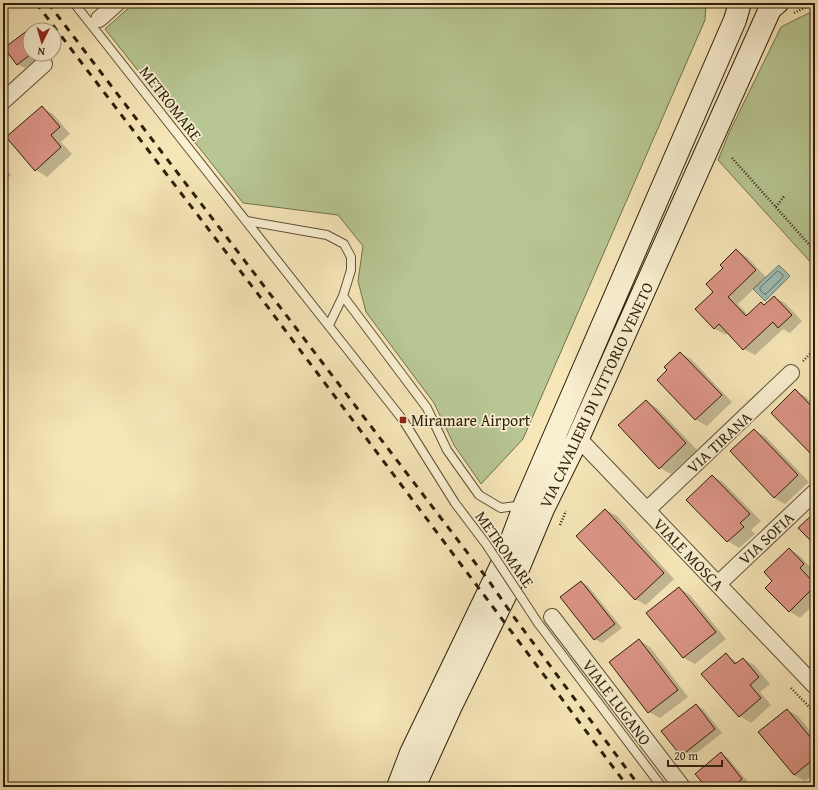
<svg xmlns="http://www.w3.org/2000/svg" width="818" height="790" viewBox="0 0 818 790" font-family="'Gentium Book Plus',serif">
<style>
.green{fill:#b7c693;stroke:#72724e}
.water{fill:#9ebeb6;stroke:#717e71}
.shadow{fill:#0003}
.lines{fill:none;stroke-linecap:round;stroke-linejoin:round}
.shore{stroke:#666e60;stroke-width:1}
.building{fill:#dd9587;stroke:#2d1e0a}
.lane-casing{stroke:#5f5036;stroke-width:10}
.street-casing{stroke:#5f5036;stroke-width:18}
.secondary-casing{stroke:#2d1e0a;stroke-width:24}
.path{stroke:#2d1e0a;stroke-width:2.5;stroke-dasharray:1 2;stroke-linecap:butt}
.lane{stroke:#f9efd1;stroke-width:8}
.street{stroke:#f9efd1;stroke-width:16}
.secondary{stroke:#f9efd1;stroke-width:22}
.rail{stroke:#2d1e0a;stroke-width:3;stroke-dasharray:7 7;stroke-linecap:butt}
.lane-bridge-casing{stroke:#5f5036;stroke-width:10;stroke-linecap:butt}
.lane-bridge{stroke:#f9efd1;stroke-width:8}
.poi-dot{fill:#8f2418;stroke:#f9efd1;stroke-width:1.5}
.labels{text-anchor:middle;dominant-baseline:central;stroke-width:3.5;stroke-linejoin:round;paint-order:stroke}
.street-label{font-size:16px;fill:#2d1e0a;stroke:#f9efd1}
.poi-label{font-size:16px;fill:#2d1e0a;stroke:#f9efd1;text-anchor:start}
</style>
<rect width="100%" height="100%" fill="#f6e6b8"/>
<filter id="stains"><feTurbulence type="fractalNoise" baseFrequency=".005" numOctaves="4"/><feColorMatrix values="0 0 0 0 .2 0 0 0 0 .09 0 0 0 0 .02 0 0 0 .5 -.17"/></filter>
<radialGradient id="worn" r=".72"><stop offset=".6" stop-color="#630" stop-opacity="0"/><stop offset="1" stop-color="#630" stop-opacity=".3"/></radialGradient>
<!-- green -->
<path class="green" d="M134,3H706L705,20L523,439L481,484L454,445L434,403L366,312L358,281L363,246L338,215L243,203L105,29Z
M815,10V267L718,160L729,133L781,27Z"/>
<!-- water -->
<path class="water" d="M779,265L790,276L765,301L753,289Z"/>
<!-- shadow -->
<path class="shadow" d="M30,54H44L25,68L17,64Z
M42,108L53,114L70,134L61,142L72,154L47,177L36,170L8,137Z
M3,165L11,175L3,182Z
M736,250L747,257L766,277L738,304L748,315L761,303L765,305L774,297L785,303L802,321L790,333L783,329L755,355L744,349L728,332L726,335L715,329L696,309L714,292L724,268Z
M680,353L691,359L732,402L707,426L696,420L658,380L668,370Z
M795,391L806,397L815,406V457Z
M646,401L657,408L697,450L671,474L660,468Z
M754,430L765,436L809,482L785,504L774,498Z
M712,476L723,482L761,521L751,530L755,534L739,548L728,541Z
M606,510L617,516L674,579L646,605L635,599Z
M789,549L800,556L814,571L810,575L815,580V603L800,618L789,611L774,581Z
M581,582L588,586L622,628L602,643L595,639L562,597Z
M679,588L690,595L726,639L695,664L684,658L648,613Z
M815,626V633L812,629Z
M639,640L650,647L688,697L660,718L649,712Z
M726,655L738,663L743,659L754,665L770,684L760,692L771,705L751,723L740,716Z
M696,705L703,709L722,733L689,759L682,755Z
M787,710L798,716L815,737V773L805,781L794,775Z
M721,753L728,758L749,783L744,787H707Z
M3,775L5,776L8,783L6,787H3Z"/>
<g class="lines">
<!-- shore -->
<path class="shore" d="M778,271L783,275V277L766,294H764L760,290V288Z"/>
</g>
<!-- building -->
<path class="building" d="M28,30L30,32L31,54L17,65L4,48Z
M42,106L60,127L51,135L61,147L35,171L6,137Z
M736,249L756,270L728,297L746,316L761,302L764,305L774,296L792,315L778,328L773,322L743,350L719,324L714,329L695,309L713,292L706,284L723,268L720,265Z
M680,352L722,395L695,420L657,380L667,370L664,367Z
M795,389L815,410V458L771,413Z
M646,400L686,443L659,469L618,425Z
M754,429L798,475L774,498L730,451Z
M712,475L750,514L740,523L744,527L727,542L686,500Z
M605,509L664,573L635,600L576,536Z
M815,512V545L798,528Z
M789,548L804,564L800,568L815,584V586L789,612L765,588L772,581L764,572Z
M581,581L615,624L594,640L560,597Z
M679,587L716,632L683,658L646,613Z
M639,639L678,690L648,713L609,662Z
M726,653L735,664L743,658L759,677L750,685L761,698L739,717L701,674Z
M696,704L715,729L681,756L661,731Z
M787,709L815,743V758L794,775L758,732Z
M721,752L742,779L732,787H706L695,774Z"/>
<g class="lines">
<!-- lane casing -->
<g class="lane-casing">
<path id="lane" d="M74,3L403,420L455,503L486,544
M247,221L327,235L344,244L351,257V270L343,296L329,325
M343,296L427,408L447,450L479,495L501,508L523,505
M521,597L538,623L662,787"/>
</g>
<!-- street casing -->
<g class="street-casing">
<path id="street" d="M99,19L117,3
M3,101L44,64
M578,438L815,686
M647,510L791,373
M718,584L815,492
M552,617L682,787"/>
</g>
<!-- secondary casing -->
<g class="secondary-casing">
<path id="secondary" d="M398,787L411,753L505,558L525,504L735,20L740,3
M414,787L450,708L517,571L543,509L578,438L770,9L777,3"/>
</g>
<!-- path -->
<path class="path" d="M794,13L814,3
M732,158L815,251
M776,207L785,195
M803,361L815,349
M560,525L566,511
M791,688L815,713"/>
<!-- lane -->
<use href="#lane" class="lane"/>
<!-- street -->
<use href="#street" class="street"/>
<!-- secondary -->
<use href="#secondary" class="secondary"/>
<!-- rail -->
<path class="rail" d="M36,3L264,302L628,787
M48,3L489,581L511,613L640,787"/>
<!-- lane-bridge casing -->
<g class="lane-bridge-casing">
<path id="lane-bridge" d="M486,544L521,597"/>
</g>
<!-- lane-bridge -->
<use href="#lane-bridge" class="lane-bridge"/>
</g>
<!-- markers -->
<rect class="poi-dot" x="399" y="416" width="8" height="8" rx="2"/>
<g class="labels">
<!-- street labels -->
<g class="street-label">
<text transform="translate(171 103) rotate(52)">METROMARE</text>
<text transform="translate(596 395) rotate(-65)">VIA CAVALIERI DI VITTORIO VENETO</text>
<text transform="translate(719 442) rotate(-43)">VIA TIRANA</text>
<text transform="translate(766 538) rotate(-43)">VIA SOFIA</text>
<text transform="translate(505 549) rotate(55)">METROMARE</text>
<text transform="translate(689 554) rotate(46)">VIALE MOSCA</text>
<text transform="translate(617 702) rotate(53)">VIALE LUGANO</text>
</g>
<!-- poi labels -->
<g class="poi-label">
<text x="411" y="420">Miramare Airport</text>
</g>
</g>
<!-- margin -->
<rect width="818" height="790" fill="none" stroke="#f6e6b8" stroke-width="16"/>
<rect x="4" y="4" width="810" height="782" fill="none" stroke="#2d1e0a" stroke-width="2"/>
<rect x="8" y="8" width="802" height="774" fill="none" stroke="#2d1e0a"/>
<!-- north arrow -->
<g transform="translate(42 42) rotate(185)"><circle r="19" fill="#f9efd1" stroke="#a79b81"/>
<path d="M0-3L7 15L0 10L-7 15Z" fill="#8f2418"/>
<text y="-6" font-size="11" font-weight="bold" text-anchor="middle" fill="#2d1e0a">N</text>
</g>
<!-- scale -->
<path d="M668 760v6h54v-6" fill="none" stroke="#2d1e0a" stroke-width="2"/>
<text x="674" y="760" font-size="12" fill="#2d1e0a" stroke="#f9efd1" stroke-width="3" paint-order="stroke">20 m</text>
<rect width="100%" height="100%" filter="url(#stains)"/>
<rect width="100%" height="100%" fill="url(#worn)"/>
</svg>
